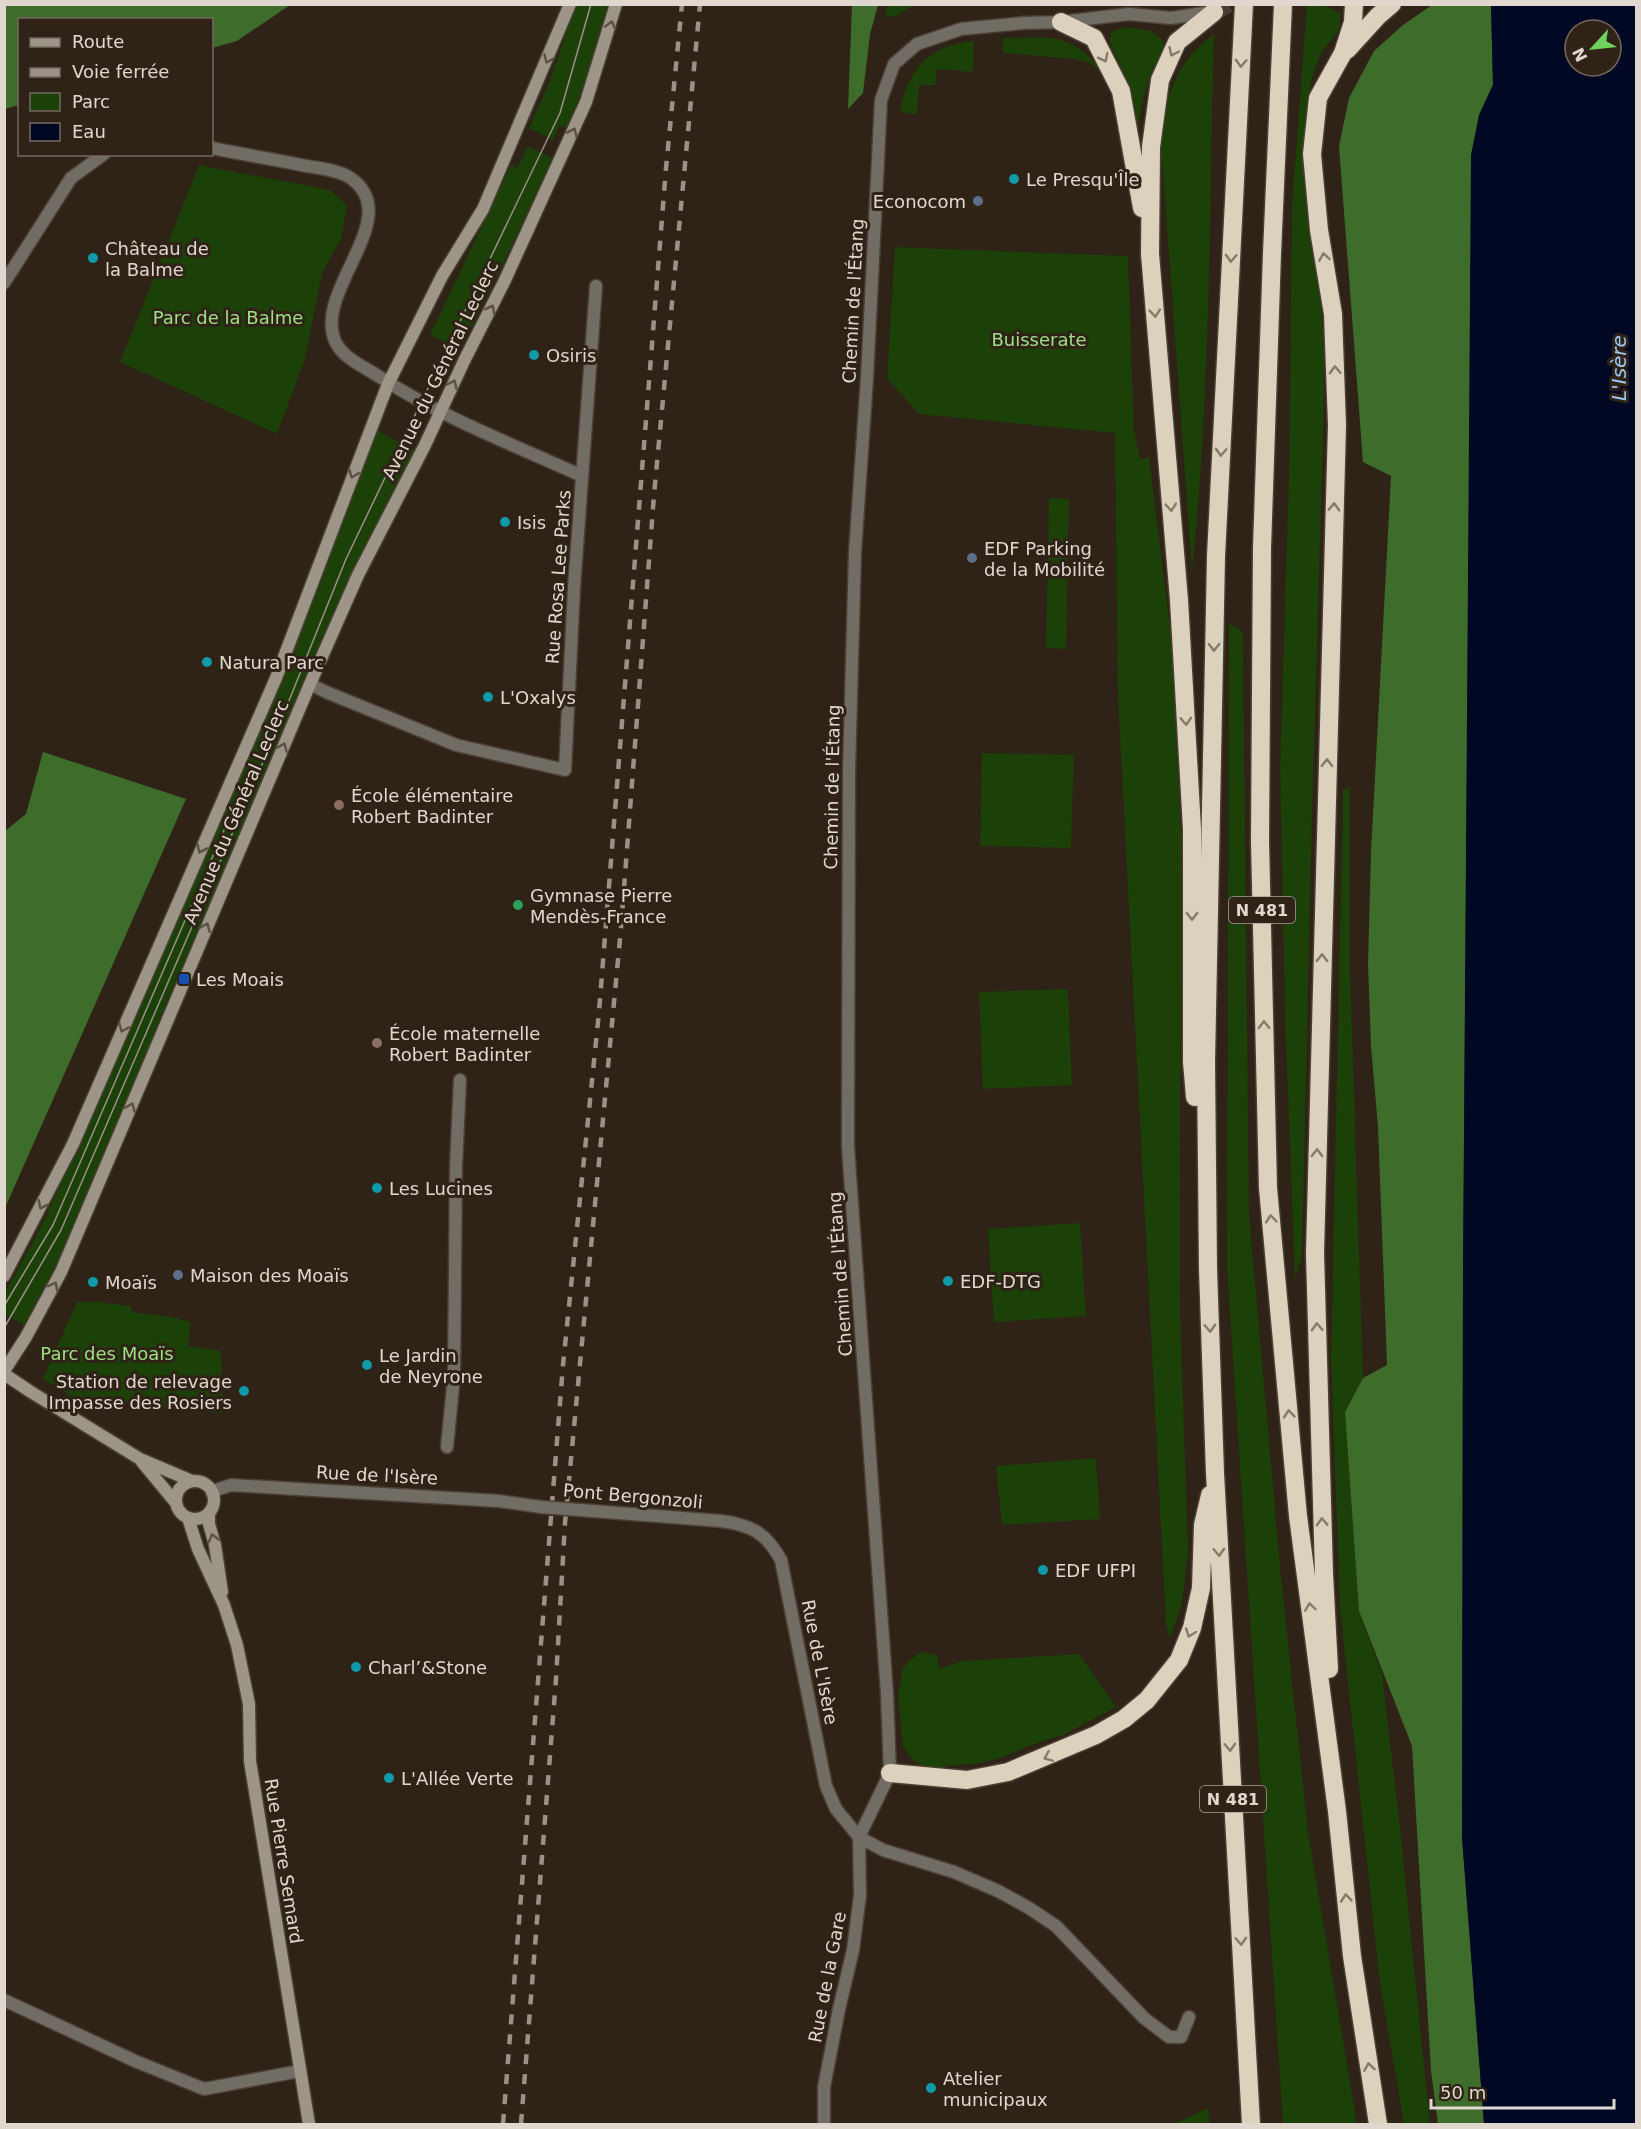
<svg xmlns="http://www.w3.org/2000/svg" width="1641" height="2129" viewBox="0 0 1641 2129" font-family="'DejaVu Sans',sans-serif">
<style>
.green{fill:#1b4008}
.forest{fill:#3e6c2b}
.water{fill:#000824;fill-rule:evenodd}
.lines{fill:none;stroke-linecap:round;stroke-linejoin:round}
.highway-tunnel{stroke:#4a3d32;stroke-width:18;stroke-dasharray:18 9;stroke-linecap:butt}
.street-casing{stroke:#4b3f34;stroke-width:15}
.secondary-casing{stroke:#4b3f34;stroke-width:15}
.highway-casing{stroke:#4b3f34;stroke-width:21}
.street{stroke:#716c64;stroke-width:12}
.secondary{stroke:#9c9588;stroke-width:12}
.highway{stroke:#dcd1bd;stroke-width:18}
.tram{stroke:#9c9188;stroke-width:1.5}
.rail{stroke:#9c9188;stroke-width:4.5;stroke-dasharray:10 10;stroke-linecap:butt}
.street-bridge-casing{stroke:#4b3f34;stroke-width:15;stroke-linecap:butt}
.street-bridge{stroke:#716c64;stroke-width:12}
.oneway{stroke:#5b5044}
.oneway2{stroke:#867a6a}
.culture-dot{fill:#0f9aa8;stroke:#2f2216;stroke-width:2}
.service-dot{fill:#5c6f8a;stroke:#2f2216;stroke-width:2}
.education-dot{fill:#8d6e63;stroke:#2f2216;stroke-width:2}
.leisure-dot{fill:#2e9e5b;stroke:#2f2216;stroke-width:2}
.transit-dot{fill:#1a4fb4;stroke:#2f2216;stroke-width:2}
.labels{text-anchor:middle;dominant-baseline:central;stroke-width:6;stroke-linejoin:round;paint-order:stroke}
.shield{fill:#2f2216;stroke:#aba198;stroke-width:1.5}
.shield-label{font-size:16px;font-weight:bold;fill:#e0d7cf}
.poi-label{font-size:18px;fill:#e0d7cf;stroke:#2f2216;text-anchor:start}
.street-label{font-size:18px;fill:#e0d7cf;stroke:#2f2216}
.park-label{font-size:18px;fill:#9ee085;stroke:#2f2216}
.water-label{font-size:20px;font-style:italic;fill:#9dc8f9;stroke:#2f2216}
</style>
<rect width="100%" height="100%" fill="#2f2216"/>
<!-- green -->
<path class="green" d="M1320,4L1341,13L1339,30L1321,53L1311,81L1305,134V195L1319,275L1324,348V403L1312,816L1302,1256L1295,1278L1285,1014L1280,769L1289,477L1292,205L1307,5Z
M576,5H609L588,74L568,128L559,126L553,140L529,128L549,83Z
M888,5V4L914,5L894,17L885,16Z
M1126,27L1151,31L1164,41C1163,54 1157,61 1152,72C1144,92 1140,113 1136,134L1123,72L1110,43L1111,32Z
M1214,34C1209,213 1211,393 1192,571L1160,131C1171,88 1176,62 1214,34Z
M1003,38C1050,38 1070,30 1102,72L1090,63L1074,59L1003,53Z
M974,41L973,72L937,69L935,85H919L917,114L900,112C908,69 929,45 974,41Z
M528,146L554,159L472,327L465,325L455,347L430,335L511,165L517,168Z
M199,165L330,190L347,205L341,239L322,273L305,359L277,434L120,362Z
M895,247L1128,256L1134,431L1140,459L1149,457L1172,644L1181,837L1180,1306L1188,1552L1182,1604L1170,1638L1166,1624L1118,696L1115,433L919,414L887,378Z
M373,428L414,450L339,601L166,1004L71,1237L24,1325L5,1314V1293L41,1227L135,1019L299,636Z
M1049,498L1069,499L1066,649L1046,648Z
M1229,623L1243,632L1249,1215L1281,1577L1308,1832L1357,2124H1283L1227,1267Z
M982,753L1074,755L1071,848L980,846Z
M1350,787V969L1363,1378L1345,1413L1359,1611L1382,1674L1400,1827L1430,2124H1404L1380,1984L1340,1608L1331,1359L1343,790Z
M1068,989L1072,1085L983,1089L979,992Z
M1080,1223L1086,1316L994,1322L988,1229Z
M77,1302H99L131,1306V1312L172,1317L191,1322L188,1346L221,1351L223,1413L71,1396L43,1379Z
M1096,1458L1100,1519L1002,1525L996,1466Z
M921,1652L937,1655L939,1669L962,1661L1079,1654L1116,1707L1063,1735L1031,1745L1003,1757L981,1763L945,1766L938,1770L922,1766L912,1759L903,1746L898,1695L903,1668L910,1660Z
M1208,2108L1210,2124H1174Z"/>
<!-- forest -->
<path class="forest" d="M5,4H290V5L237,41L212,48V20H20L19,105L5,109Z
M852,5H878L870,34L863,93L848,109Z
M1432,5H1491L1493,85L1479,115L1471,255L1463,1275L1462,1837L1484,2124H1438L1431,2071L1412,1746L1359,1611L1345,1412L1363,1378L1387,1365L1378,1127L1371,1046L1368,964L1371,852L1391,476L1363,462L1339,146L1349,98L1374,51L1403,25Z
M43,752L186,799L5,1208V831L26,814Z"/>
<!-- water -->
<path class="water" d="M1491,5H1636V2124H1484L1462,1837L1463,1275L1471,155L1479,115L1493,85ZM1575,30H1611V66H1575Z"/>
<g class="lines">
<!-- highway-tunnel -->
<path class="highway-tunnel" d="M1214,12L1228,4"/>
<!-- street casing -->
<g class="street-casing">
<path id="street" d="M212,148C241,154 271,159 301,165C316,168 336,169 349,177C409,216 310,292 336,343C344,358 362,366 375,374C438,416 514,445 582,476
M4,283L71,178L104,154
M310,684L326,692L456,745L565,770L574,588L596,286
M447,1447L454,1376L456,1166L460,1080
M212,1493L216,1490L231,1485L499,1501L541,1507
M721,1521C752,1525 766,1533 781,1560L826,1786L836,1809L859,1837L883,1850L954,1872L998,1891L1029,1908L1056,1926L1144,2018L1169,2037H1181L1189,2017
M4,2000L135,2061L204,2089L300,2071
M824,2124V2087L839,2009L853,1950L860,1895L859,1837L890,1773L887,1694L848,1147V1113L849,771L855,552L867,378L881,100L894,64L917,44L961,29L1023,23L1061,22L1129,14L1171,18L1211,12"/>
</g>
<!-- secondary casing -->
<g class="secondary-casing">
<path id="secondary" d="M4,1276L73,1144L276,678L388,384L442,276L483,209L570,4
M4,1371L26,1337L61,1272L310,684L358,575L425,445L464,361L505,280L586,102L616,4
M4,1374L31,1392L140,1459L192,1481
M142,1462L176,1503
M176 1500a19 19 0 1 1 38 0a19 19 0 1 1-38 0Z
M209,1513V1524L215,1545L222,1592
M188,1518L198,1549L224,1605L237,1645L249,1704L250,1761L309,2124"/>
</g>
<!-- highway casing -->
<g class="highway-casing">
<path id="highway" d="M1244,4L1216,556L1206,1062L1208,1269L1215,1473L1251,2124
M1283,4L1272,253L1262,548L1260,841L1268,1188L1298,1516L1337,1811L1352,1956L1378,2124
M1061,22L1094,38L1121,91L1142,208
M1347,50L1378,16L1392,4
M1195,1097L1192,1062V829L1179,600L1150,254L1151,147L1160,80L1177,42L1214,12
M1329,1669L1324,1574L1315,1253L1337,425L1333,314L1319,230L1312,154L1318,98L1343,53L1353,22L1354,4
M890,1773L967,1780L1008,1772L1096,1735L1124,1719L1147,1700L1179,1660L1192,1628L1201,1588L1203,1525L1210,1495"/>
</g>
<!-- street -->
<use href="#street" class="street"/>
<!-- secondary -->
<use href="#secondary" class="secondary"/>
<!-- highway -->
<use href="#highway" class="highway"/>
<!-- tram -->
<path class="tram" d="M4,1306L53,1225L248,775
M4,1328L61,1230L280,723L346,559L560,113L591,4"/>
<!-- rail -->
<path class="rail" d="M503,2124L563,1365L599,1012L666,168L682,4
M521,2124L556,1679L565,1523L621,928L654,495L700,4"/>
<!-- street-bridge casing -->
<g class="street-bridge-casing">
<path id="street-bridge" d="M541,1507L721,1521"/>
</g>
<!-- street-bridge -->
<use href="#street-bridge" class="street-bridge"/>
</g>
<!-- one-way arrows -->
<defs><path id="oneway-chevron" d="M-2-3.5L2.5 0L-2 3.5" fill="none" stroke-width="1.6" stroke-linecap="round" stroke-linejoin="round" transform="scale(1.5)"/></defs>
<g class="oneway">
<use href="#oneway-chevron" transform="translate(611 25) rotate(-74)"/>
<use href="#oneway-chevron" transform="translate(548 59) rotate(113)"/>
<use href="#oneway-chevron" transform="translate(573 132) rotate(-66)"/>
<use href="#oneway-chevron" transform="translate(491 309) rotate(-63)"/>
<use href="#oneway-chevron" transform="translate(453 384) rotate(-65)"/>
<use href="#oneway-chevron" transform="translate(353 474) rotate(111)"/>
<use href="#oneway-chevron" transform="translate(283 747) rotate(-67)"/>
<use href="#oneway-chevron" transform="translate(201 849) rotate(114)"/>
<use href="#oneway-chevron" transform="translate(206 927) rotate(-67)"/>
<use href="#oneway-chevron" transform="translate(123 1028) rotate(113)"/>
<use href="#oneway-chevron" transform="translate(131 1107) rotate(-67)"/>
<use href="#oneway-chevron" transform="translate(42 1205) rotate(117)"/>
<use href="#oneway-chevron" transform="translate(54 1286) rotate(-62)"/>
<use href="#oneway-chevron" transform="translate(213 1538) rotate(-105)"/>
</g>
<g class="oneway2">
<use href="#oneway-chevron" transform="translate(1173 52) rotate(115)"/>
<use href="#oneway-chevron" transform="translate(1104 58) rotate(63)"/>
<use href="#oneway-chevron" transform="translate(1241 63) rotate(93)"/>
<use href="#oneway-chevron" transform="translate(1324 257) rotate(-99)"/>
<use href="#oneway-chevron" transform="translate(1231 258) rotate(93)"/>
<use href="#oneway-chevron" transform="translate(1155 313) rotate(85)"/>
<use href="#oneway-chevron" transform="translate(1335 370) rotate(-92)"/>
<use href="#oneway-chevron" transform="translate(1221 452) rotate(93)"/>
<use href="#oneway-chevron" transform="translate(1171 507) rotate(85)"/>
<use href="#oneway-chevron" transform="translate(1334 507) rotate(-88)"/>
<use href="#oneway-chevron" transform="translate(1214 647) rotate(91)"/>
<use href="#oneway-chevron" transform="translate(1186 721) rotate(87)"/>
<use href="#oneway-chevron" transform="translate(1327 763) rotate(-89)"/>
<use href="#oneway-chevron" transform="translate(1192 916) rotate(90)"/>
<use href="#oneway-chevron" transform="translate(1322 958) rotate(-89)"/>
<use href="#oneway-chevron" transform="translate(1264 1025) rotate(-91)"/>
<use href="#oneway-chevron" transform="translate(1317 1153) rotate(-89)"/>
<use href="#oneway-chevron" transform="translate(1271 1219) rotate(-95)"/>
<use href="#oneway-chevron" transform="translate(1317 1327) rotate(-92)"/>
<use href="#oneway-chevron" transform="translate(1210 1328) rotate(88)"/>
<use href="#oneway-chevron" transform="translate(1289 1414) rotate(-95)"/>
<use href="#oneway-chevron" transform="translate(1322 1522) rotate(-92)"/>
<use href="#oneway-chevron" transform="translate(1219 1552) rotate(87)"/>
<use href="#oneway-chevron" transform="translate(1310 1607) rotate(-98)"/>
<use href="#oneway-chevron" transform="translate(1190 1633) rotate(110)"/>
<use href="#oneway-chevron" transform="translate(1230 1747) rotate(87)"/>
<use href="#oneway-chevron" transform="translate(1048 1757) rotate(157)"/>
<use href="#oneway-chevron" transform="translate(1346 1898) rotate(-96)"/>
<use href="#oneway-chevron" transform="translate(1241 1941) rotate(87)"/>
<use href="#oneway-chevron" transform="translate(1369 2067) rotate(-99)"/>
</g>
<!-- markers -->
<g class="culture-dot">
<circle cx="1014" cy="179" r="6"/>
<circle cx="93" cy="258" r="6"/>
<circle cx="534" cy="355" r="6"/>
<circle cx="505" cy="522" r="6"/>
<circle cx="207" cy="662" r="6"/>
<circle cx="488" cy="697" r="6"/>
<circle cx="377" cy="1188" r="6"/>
<circle cx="948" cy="1281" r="6"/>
<circle cx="93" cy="1282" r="6"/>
<circle cx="367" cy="1365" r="6"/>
<circle cx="244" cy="1391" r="6"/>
<circle cx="1043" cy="1570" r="6"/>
<circle cx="356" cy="1667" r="6"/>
<circle cx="389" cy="1778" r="6"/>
<circle cx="931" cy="2088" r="6"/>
</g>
<g class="service-dot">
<circle cx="978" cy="201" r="6"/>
<circle cx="972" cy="558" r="6"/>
<circle cx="178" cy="1275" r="6"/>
</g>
<g class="education-dot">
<circle cx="339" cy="805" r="6"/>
<circle cx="377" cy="1043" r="6"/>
</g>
<circle class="leisure-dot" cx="518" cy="905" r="6"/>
<rect class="transit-dot" x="178" y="973" width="12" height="12" rx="3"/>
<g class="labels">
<!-- shield labels -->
<g class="shield">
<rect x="1229" y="897" width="66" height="26" rx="4.5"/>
<rect x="1200" y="1786" width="66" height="26" rx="4.5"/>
</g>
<g class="shield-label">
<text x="1262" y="910">N 481</text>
<text x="1233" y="1799">N 481</text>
</g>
<!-- poi labels -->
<g class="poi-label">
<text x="1026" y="179">Le Presqu'Île</text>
<text x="966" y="201" text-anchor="end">Econocom</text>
<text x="105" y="248">Château de<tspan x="105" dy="21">la Balme</tspan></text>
<text x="546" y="355">Osiris</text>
<text x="517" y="522">Isis</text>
<text x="984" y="548">EDF Parking<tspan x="984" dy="21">de la Mobilité</tspan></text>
<text x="219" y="662">Natura Parc</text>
<text x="500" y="697">L'Oxalys</text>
<text x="351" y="795">École élémentaire<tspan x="351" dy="21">Robert Badinter</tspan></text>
<text x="530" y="895">Gymnase Pierre<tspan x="530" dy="21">Mendès-France</tspan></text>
<text x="196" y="979">Les Moais</text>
<text x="389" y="1033">École maternelle<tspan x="389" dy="21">Robert Badinter</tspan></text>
<text x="389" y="1188">Les Lucines</text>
<text x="190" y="1275">Maison des Moaïs</text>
<text x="960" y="1281">EDF-DTG</text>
<text x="105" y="1282">Moaïs</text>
<text x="379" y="1355">Le Jardin<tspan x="379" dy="21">de Neyrone</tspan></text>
<text x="232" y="1381" text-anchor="end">Station de relevage<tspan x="232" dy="21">Impasse des Rosiers</tspan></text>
<text x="1055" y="1570">EDF UFPI</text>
<text x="368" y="1667">Charl’&amp;Stone</text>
<text x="401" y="1778">L'Allée Verte</text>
<text x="943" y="2078">Atelier<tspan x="943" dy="21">municipaux</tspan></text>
</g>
<!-- street labels -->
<g class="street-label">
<text transform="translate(853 301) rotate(-87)">Chemin de l'Étang</text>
<text transform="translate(440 370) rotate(-64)">Avenue du Général Leclerc</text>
<text transform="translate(558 577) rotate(-86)">Rue Rosa Lee Parks</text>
<text transform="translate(832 787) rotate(-89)">Chemin de l'Étang</text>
<text transform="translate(236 812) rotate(-67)">Avenue du Général Leclerc</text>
<text transform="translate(840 1274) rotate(-94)">Chemin de l'Étang</text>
<text transform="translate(377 1475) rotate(3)">Rue de l'Isère</text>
<text transform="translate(633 1496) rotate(5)">Pont Bergonzoli</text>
<text transform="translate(820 1662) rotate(79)">Rue de L'Isère</text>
<text transform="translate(284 1861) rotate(81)">Rue Pierre Semard</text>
<text transform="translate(827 1977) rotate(-79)">Rue de la Gare</text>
</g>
<!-- park labels -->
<g class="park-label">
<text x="228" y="317">Parc de la Balme</text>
<text x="1039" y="339">Buisserate</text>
<text x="107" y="1353">Parc des Moaïs</text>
</g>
<!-- water labels -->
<g class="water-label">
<text transform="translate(1619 368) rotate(-90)">L'Isère</text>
</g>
</g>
<!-- border -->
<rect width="1641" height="2129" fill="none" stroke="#e0d7cf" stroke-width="12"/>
<!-- legend -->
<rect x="18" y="18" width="195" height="138" fill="#2f2216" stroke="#766a60" stroke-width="1.5"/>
<rect x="30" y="38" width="30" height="9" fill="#9c9588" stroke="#766a60" stroke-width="1.5"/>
<text x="72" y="48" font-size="18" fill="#e0d7cf">Route</text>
<rect x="30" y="68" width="30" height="9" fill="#9c9188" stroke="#766a60" stroke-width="1.5"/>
<text x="72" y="78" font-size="18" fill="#e0d7cf">Voie ferrée</text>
<rect x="30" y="93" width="30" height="18" fill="#1b4008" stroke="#766a60" stroke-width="1.5"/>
<text x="72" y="108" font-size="18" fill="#e0d7cf">Parc</text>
<rect x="30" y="123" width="30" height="18" fill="#000824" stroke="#766a60" stroke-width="1.5"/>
<text x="72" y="138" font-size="18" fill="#e0d7cf">Eau</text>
<!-- north arrow -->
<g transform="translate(1593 48) rotate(243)"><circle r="28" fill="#2f2216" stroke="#766a60" stroke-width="1.5"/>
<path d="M0-4.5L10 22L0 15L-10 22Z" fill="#71d25e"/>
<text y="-9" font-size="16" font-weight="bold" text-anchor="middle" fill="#e0d7cf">N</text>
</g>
<!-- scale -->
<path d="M1431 2099v9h183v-9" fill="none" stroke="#e0d7cf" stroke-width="3"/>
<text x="1440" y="2099" font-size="18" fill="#e0d7cf" stroke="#2f2216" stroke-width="4.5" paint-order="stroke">50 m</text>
</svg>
